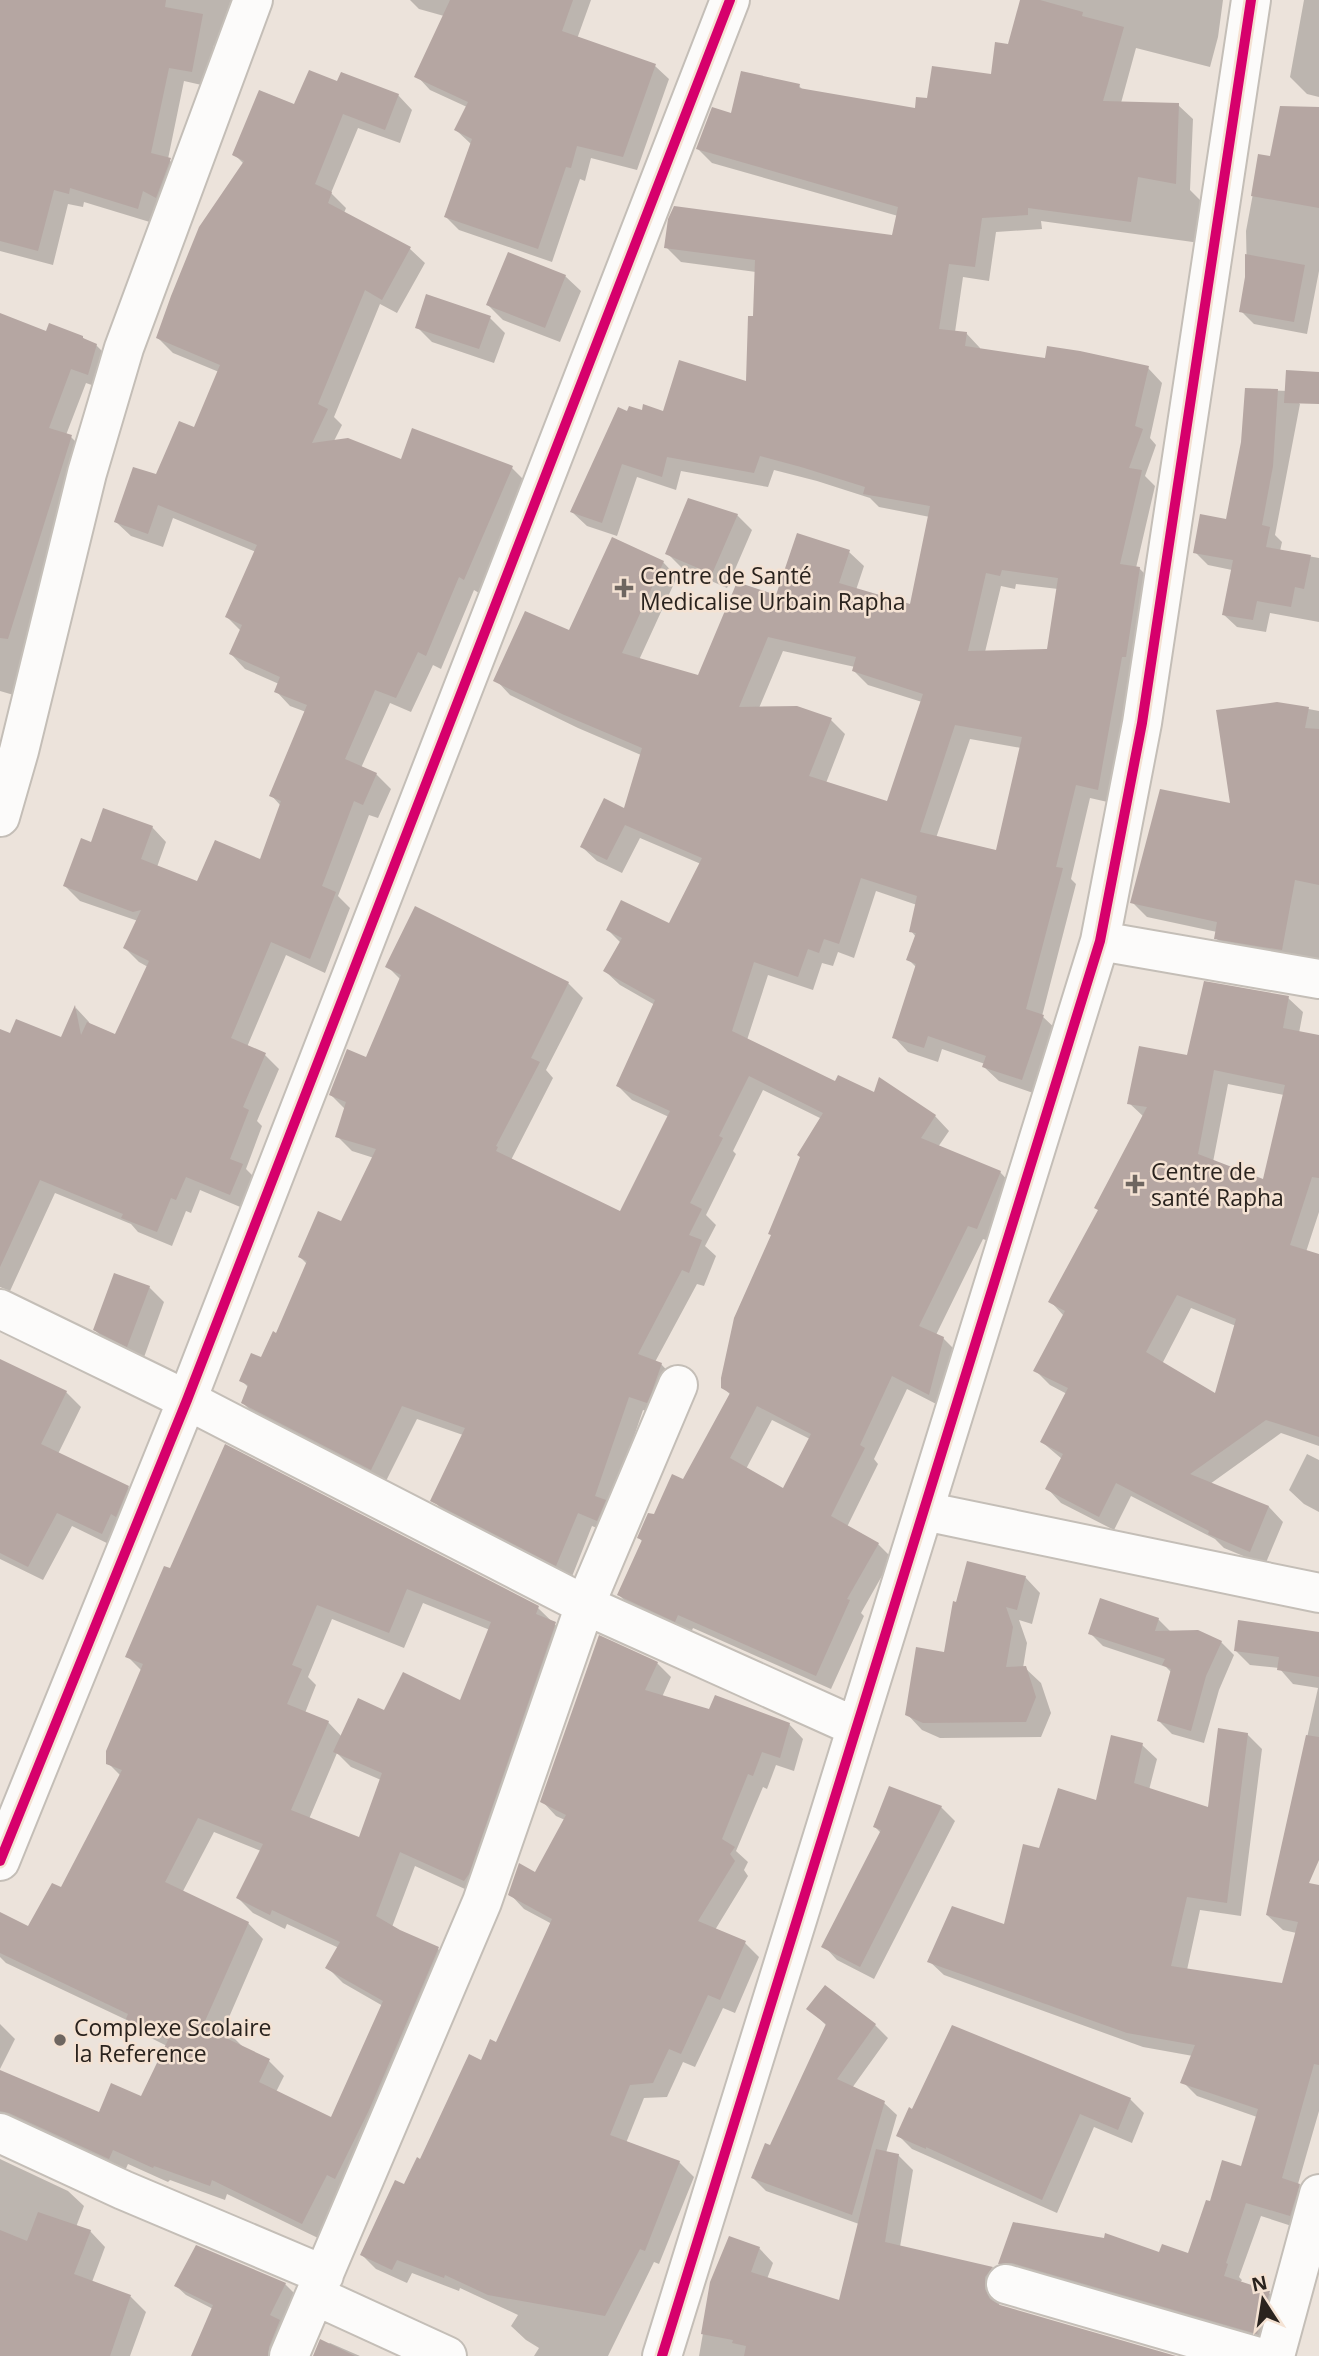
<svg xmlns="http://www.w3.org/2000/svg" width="1319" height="2356" viewBox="0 0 1319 2356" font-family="'Open Sans',sans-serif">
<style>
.shadow{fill:#0003;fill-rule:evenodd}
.building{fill:#b5a6a2;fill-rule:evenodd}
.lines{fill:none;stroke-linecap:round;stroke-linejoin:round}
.minor-casing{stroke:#c4beb7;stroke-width:42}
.minor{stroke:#fcfbfa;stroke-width:38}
.cycleway-casing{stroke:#f4e2d3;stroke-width:15}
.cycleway{stroke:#d6006c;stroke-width:10}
.poi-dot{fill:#6e6660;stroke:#f4e2d3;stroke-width:2.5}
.labels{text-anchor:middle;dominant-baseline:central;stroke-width:5;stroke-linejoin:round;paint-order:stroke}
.poi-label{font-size:23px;fill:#2a231e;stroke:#f4e2d3;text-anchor:start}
</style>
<rect width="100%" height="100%" fill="#ece3db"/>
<!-- shadow -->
<path class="shadow" d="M0,0H243L232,48L214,45L206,86L184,81L168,159L185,175L153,223L84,202L83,207L68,204L53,265L0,251Z
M410,0H591L577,39L655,66L669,79L637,170L591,158L585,181L580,179L552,262L459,230L446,217L471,144L456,130L467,107L430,90L417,76L444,16L419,9Z
M1022,0H1223L1218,37L1210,67L1136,48L1121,103L1178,105L1193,119L1190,190L1205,205L1200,243L1041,221L1042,229L996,232L989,281L963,277L955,332L966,333L980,348V350L1046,360L1148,368L1162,383L1150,438L1156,445L1145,476L1155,486L1136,568H1139L1154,583L1112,803L1090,798L1071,879L1076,884L1042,1016L1058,1031L1036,1094L999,1081L984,1067L985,1064L942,1049L938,1062L908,1052L894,1037L917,968L908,959L916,937L911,931L917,905L876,891L854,958L838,952L833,966L822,963L813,990L768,975L747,1040L836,1083L935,1116L949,1131L938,1147L1000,1172L1014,1187L991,1242L983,1239L936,1335L943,1338L958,1353L944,1408L907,1389L874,1459L878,1464L847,1527L878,1544L892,1558L861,1613L864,1616L831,1689L693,1628L690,1635L634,1610L619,1595L643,1542L639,1538L684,1482L731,1395L723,1388L822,1119L763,1090L733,1151L736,1154L706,1215L716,1225L705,1246L716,1256L704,1286L697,1284L655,1362L661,1364L675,1379L661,1416L643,1410L610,1507L611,1534L592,1526L571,1579L447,1515L433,1500L463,1435L417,1419L385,1483L257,1417L243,1403L249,1388L241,1380L262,1360L276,1335L307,1264L300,1257L342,1223L374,1158L352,1151L337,1136L346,1110L331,1095L367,1059L401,980L387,966L568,983L583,998L546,1070L553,1078L511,1160L621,1213L669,1117L632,1100L618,1086L655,1005L620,985L605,971L621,943L608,930L669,925L701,864L640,838L622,873L597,861L582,847L625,810L641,755L578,728L510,695L496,680L570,633L663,562L677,577L639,660L699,677L777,597L849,552L864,566L856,590L912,606L930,517L879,507L870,498L817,481L774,470L768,487L681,471L676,490L637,477L617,536L587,526L572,512L629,413H664L748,383L754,318L756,272L681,262L666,247L893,237L898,216L712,163L698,149L733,115L799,86L804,91L916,110L929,100L992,76L1009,46ZM1016,584L1058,589L1049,651L985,652L1001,586L1015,589ZM783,651L855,667L854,671L868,685L922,702L888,803L826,783L845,734L831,720L759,708ZM970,739L1021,748L997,853L936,838ZM772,1420L810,1439L784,1491L746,1469Z
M1304,0H1319V97L1307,94L1290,77Z
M338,83L398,95L412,110L400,143L358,128L331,193L346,208L344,213L410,249L425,263L397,313L380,304L334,417L342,425L334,441L402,461L512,468L527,483L479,593L474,590L441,669L433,665L411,712L390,703L361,768L376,774L391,789L378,818L369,815L338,896L350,908L325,973L286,955L247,1047L265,1055L279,1069L257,1121L262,1126L246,1169L257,1180L245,1209L200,1190L191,1213L186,1211L172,1246L138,1232L131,1224L55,1193L10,1291L0,1287V1031L11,1035L61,1040L76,1008L89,1022L90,1025L116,1036L148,967L139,962L125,948L138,921L80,901L65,886L92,844L152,827L166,842L157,867L198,883L261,861L281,806L271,795L306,712L290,706L276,691L279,684L245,669L231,654L241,631L227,617L256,552L173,518L163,547L131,536L116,522L157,477L195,430L219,372L173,353L158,338L244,164L234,154L295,106Z
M1319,109V271L1307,334L1254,324L1241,311L1247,277L1246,231L1260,156L1272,158Z
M565,276L581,291L560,342L503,320L488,305Z
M0,315L47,333L82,337L87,342L96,345L111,360L103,389L86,383L66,435L71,437L86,452L19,665L25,670L17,696L0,691Z
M490,318L505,333L494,363L432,342L417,327Z
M1246,389L1287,391L1300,404L1275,535L1282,542L1280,551L1319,558V622L1270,613L1266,632L1237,627L1223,614L1232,570L1208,565L1195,552L1228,522L1243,442Z
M737,515L752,530L727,588L682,568L667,553Z
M1277,703L1319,711V968L1231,953L1216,938L1217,932L1147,917L1132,902L1232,805Z
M1288,998L1303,1012L1299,1033L1319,1036V1212L1306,1252L1319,1260V1446L1281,1433L1210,1484L1269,1507L1283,1522L1265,1565L1224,1548L1215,1539L1131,1496L1114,1530L1061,1503L1047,1488L1062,1459L1042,1442L1067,1394L1050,1385L1035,1370L1064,1316L1051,1302L1100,1211L1144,1117L1129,1103L1188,1057ZM1228,1084L1284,1095L1264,1182L1213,1162ZM1191,1308L1236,1326L1216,1396L1162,1364Z
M149,1287L164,1302L143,1360L110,1345L95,1330Z
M0,1365L66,1392L81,1407L58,1454L128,1487L142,1502L117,1548L72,1526L43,1580L0,1559Z
M226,1447L538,1608L570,1639L480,1896L415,1866L392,1927L438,1949L453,1964L318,2238L227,2194L225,2200L170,2180L168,2182L128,2164L124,2173L0,2134V2072L100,2115L142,2098L167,2046L143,2034L133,2023L6,1963L0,1957V1927L29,1928L62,1890L121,1776L108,1763L142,1671L127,1656L171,1571ZM423,1603L490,1630L461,1702L385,1713L342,1737L328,1722L305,1713L316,1685L308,1677L332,1619L404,1648ZM337,1753L351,1767L381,1780L360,1839L309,1819ZM214,1832L261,1851L238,1898L253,1913L285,1929L287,1924L339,1948L327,1967L343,1983L383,2006L331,2119L276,2092L284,2076L269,2061L244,2048L230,2034L223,2031L263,1939L248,1923L182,1893Z
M1307,1454L1319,1460V1512L1304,1504L1289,1490Z
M1025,1577L1040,1593L1032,1624L1019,1620L1027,1643L1023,1668H1025L1041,1683L1051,1713L1041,1737L940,1738L922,1730L907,1714L946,1654Z
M1158,1619L1171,1632L1221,1642L1234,1655L1219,1690L1204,1743L1172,1734L1159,1721L1172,1673L1166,1667L1103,1646L1090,1633Z
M1319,1633V1848L1287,1828L1318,1688L1293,1684L1279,1668L1250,1665L1235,1650Z
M657,1663L671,1677L662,1697L710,1711L789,1724L803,1739L794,1771L776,1765L767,1789L763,1787L736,1851L748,1862L744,1870L748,1876L715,1930L745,1943L759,1957L735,2013L723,2008L695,2067L683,2062L667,2097L644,2098L626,2143L679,2162L694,2177L659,2264L654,2262L608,2356H534L539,2348L526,2340L511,2326L518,2315L460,2288L459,2291L412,2273L407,2283L376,2269L362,2255L482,2062L497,2044L552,1924L524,1909L510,1894L535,1875L565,1820L556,1816L542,1801Z
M1247,1734L1262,1749L1241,1916L1200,1910L1187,1970L1283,1985L1319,1965V2111L1298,2184L1314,2199L1304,2230L1261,2216L1239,2277L1242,2280L1240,2283L1269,2293L1283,2307L1271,2347L1014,2278L1000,2264L1014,2224L1160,2254L1189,2255L1211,2204L1242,2168L1257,2117L1197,2096L1183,2082L1193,2056L1143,2047L944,1975L929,1961L1005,1926L1040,1850L1097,1802L1142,1745L1157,1759L1149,1790L1209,1809Z
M941,1807L955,1821L874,1979L837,1960L824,1946L882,1834L875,1827Z
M1319,1891V1938L1283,1930L1267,1915Z
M809,2009L875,2025L888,2038L852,2088L884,2103L897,2115L886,2153L898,2155L913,2170L900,2247L992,2269L1006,2282L999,2292V2307L1171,2356H699L712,2282L759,2248L773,2263L767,2279L840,2302L859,2224L766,2191L753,2178L771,2148L827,2026Z
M0,2024L15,2039L0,2069Z
M1130,2099L1144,2113L1132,2143L1094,2127L1057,2213L912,2149L898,2135Z
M0,2159L68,2191L84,2206L76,2227L90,2231L105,2247L92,2282L131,2297L146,2312L130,2356H0Z
M285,2284L295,2294L281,2323L289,2332L270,2356H193L213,2309L186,2295L176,2286Z
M330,2343L360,2356H314Z"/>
<!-- building -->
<path class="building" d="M0,0H166L165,7L203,14L192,72L169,68L151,153L171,158L156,198L143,191L138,209L70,188L69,194L54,190L38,251L0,241Z
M450,0H573L562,31L656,64L623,157L577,146L571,168L566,167L538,249L444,217L472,139L454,130L468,102L414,77Z
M1020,0H1040L1083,12L1082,16L1124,27L1103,101L1179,103L1176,184L1138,177L1131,222L1028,208V215L982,218L975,267L949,264L939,329L967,332L965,346L1045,358L1047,346L1080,351L1149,366L1135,426L1143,429L1129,468L1142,470L1120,564L1140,567L1126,657H1122L1098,790L1076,785L1056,867L1063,868L1026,1009L1044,1015L1022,1080L982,1067L986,1056L928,1036L924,1048L892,1038L916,964L906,960L916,933L909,932L917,896L861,878L839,944L824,939L819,953L808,949L798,977L754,962L732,1031L835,1081L838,1075L874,1092L879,1077L936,1115L921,1138L1001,1171L977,1229L968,1226L919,1326L944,1337L929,1395L892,1376L860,1445L865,1448L831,1516L879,1543L847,1599L850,1600L816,1676L678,1615L675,1622L617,1595L642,1540L637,1538L648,1513L654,1514L672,1474L683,1479L730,1393L721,1388V1378L734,1318L771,1235L768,1234L800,1157L797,1155L823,1113L749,1076L719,1136L723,1138L690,1203L702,1209L689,1235L702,1240L689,1273L682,1270L638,1354L662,1363L651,1394L647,1403L629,1397L595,1496L606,1500L597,1521L578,1513L556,1566L430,1501L465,1428L402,1406L371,1470L241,1403L248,1385L239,1381L251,1353L261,1357L273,1331L276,1333L307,1261L298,1257L318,1211L341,1221L376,1149L335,1137L346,1102L329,1095L347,1049L366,1057L401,975L385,967L415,906L569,982L531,1058L540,1062L496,1146L498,1147L496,1151L620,1211L670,1111L616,1086L655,1000L603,971L622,938L606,930L621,900L669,923L702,858L625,825L607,860L580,847L604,798L624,808L642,748L562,714L493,681L525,611L569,630L612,537L664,561L622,653L698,675L737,582L776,595L797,533L850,550L839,583L910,604L930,506L863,494L865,487L801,467L760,456L754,473L667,457L662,477L622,464L602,523L570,512L618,407L627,411L629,406L642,410L643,404L663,411L679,360L746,381L748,316H753L755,260L664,248L668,219L674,206L892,235L898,207L696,149L712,107L731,113L741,71L800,84L799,88L915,108L916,97L927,98L932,66L991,74L995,42L1008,44ZM1002,570L1058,578L1047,649L968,651L986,573L1000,576ZM768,637L856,657L852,671L923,694L887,801L809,776L832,718L797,706L739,707ZM955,725L1022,737L996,850L920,832ZM757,1406L811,1434L783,1488L730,1458Z
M309,70L337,81L341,72L399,94L385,130L343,114L315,184L332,192L328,203L411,247L382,300L365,290L318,404L328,409L312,443L348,438L401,459L412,428L513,466L464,580L459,577L426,656L418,652L396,698L375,690L345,759L377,773L363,805L354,801L322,886L336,892L310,959L271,942L231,1038L266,1053L243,1107L249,1110L230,1159L243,1164L230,1195L186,1177L176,1200L171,1198L157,1232L121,1218L123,1214L40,1180L0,1267V1029L10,1033L16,1019L61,1037L75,1005L81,1035L87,1022L115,1034L149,961L123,948L141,910L133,912L63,886L81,838L91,842L103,808L153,826L141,859L197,881L215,840L260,859L281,801L269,796L307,705L274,692L280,677L229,654L242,625L225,617L257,545L158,505L148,534L114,522L133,467L156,474L179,421L194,427L220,365L156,338L171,296L199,227L244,161L232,155L259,90L294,104Z
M1280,106L1319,107V208L1251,196L1258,154L1270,156Z
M508,252L566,275L545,328L486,305Z
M1245,254L1305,265L1294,322L1239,312L1245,277Z
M426,294L491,316L479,349L415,328Z
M0,313L46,331L49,323L83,336V338L97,344L88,375L71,369L49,428L72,435L8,639L0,638Z
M1286,370L1319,372V404L1284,403Z
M1245,388L1278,389L1273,466L1262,525L1270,527L1266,547L1311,555L1304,589L1295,587L1291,607L1257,601L1253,620L1222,615L1233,560L1193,553L1200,514L1226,519L1241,442Z
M688,498L738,514L712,574L665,554Z
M1277,702L1309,707L1305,728L1319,729V885L1295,880L1282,950L1214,939L1217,922L1130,903L1160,789L1230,803L1216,710Z
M1204,981L1289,996L1283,1028L1319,1035V1178L1312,1177L1290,1245L1319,1254V1437L1266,1420L1190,1474L1269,1506L1250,1552L1208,1534L1209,1531L1116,1483L1099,1517L1045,1489L1063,1454L1040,1442L1068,1388L1033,1371L1065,1311L1048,1302L1098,1210L1094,1208L1147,1107L1127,1104L1139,1046L1187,1055ZM1214,1070L1285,1085L1263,1179L1198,1154ZM1177,1295L1236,1319L1215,1393L1146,1352Z
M114,1273L150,1286L127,1347L93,1330Z
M0,1359L67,1391L41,1444L129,1486L116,1517L111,1514L102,1534L57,1513L28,1567L0,1553Z
M225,1444L539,1606L536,1614L556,1622L469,1874L464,1881L400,1852L376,1916L400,1930L439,1947L369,2110L335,2179L327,2175L302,2224L212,2180L210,2186L154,2166L153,2168L113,2150L109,2159L9,2113L0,2111V2070L99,2112L111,2083L141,2096L168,2040L126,2019L128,2014L0,1953V1912L28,1926L52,1883L61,1887L122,1770L106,1764V1751L143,1664L125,1657L164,1566L170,1568ZM407,1589L491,1622L460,1700L403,1672L384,1710L358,1698L333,1752L382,1773L359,1837L291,1810L329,1721L287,1704L302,1669L292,1665L317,1605L389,1633ZM198,1818L263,1844L236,1898L270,1915L272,1910L340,1942L325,1968L383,2001L331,2117L259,2082L270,2059L228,2039L231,2033L205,2021L249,1922L165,1882Z
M967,1561L1026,1576L1017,1610L1006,1607L1013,1627L1006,1667L1026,1666L1036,1697L1026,1722L923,1723L905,1715L916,1647L944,1652L953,1601L956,1602Z
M1100,1598L1159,1618L1155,1631L1198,1630L1222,1641L1206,1676L1191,1731L1157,1721L1171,1669L1162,1665L1165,1659L1088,1634Z
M1238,1620L1319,1632V1677L1277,1670L1279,1657L1234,1651Z
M599,1635L658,1662L645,1690L709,1709L715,1695L790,1723L780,1758L762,1752L753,1776L748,1774L722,1839L735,1847L730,1854L735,1861L698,1921L746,1941L720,2000L708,1995L681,2054L669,2049L653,2083L630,2085L610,2135L680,2161L645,2251L640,2249L605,2316L488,2295L445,2275L444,2278L397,2260L392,2270L360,2255L395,2180L404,2184L417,2157L420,2159L469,2054L481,2060L490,2039L496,2042L552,1919L508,1895L519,1863L535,1872L566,1815L540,1802Z
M1218,1728L1248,1733L1227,1903L1187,1897L1171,1966L1282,1983L1298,1922L1266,1915L1306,1735L1319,1737V1860L1309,1883L1319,1885V2065L1314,2064L1282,2178L1300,2184L1290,2216L1246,2203L1226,2263L1228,2264L1224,2276L1270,2291L1257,2334L1012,2263L998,2264L1013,2222L1104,2238L1105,2233L1159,2252L1162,2244L1188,2253L1206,2200L1210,2201L1222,2160L1241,2166L1258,2109L1180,2083L1195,2045L1127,2033L927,1962L952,1906L1004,1924L1023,1844L1039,1848L1058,1788L1096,1800L1111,1735L1143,1743L1134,1783L1208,1807Z
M889,1786L942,1806L860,1967L821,1947L881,1830L873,1827Z
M825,1985L876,2024L837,2079L885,2101L852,2215L751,2178L765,2143L770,2145L826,2024L806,2009Z
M952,2025L1131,2098L1118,2130L1080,2114L1042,2200L926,2147V2149L896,2136L909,2107L912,2109Z
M876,2149L899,2154L885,2242L993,2267L985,2277V2289L990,2299L1000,2305L1176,2356H744L746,2346L732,2343L733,2340L701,2334L710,2282L729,2236L760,2247L751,2272L839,2300Z
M38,2212L91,2230L74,2274L131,2295L110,2356H0V2230L27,2241Z
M196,2245L286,2283L270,2315L280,2320L269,2347L268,2356H191L213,2305L174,2286Z
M320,2339L355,2356H313Z"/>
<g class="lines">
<!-- minor casing -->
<g class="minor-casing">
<path id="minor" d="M0,817L19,751L87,473L124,348L253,0
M1100,941L1319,979
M0,1309L187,1400L585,1605L856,1727
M924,1511L1319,1593
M0,1861L187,1400L730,0
M0,2133L123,2190L324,2275
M1006,2284L1255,2356
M316,2296L447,2356
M289,2356L482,1902L585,1605L678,1385
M662,2356L1100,941L1142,723L1251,0
M1275,2356L1319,2194"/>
</g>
<!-- minor -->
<use href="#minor" class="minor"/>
<!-- cycleway casing -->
<g class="cycleway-casing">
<path id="cycleway" d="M0,1861L187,1400L730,0
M662,2356L1100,941L1142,723L1251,0"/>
</g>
<!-- cycleway -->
<use href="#cycleway" class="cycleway"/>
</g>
<!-- markers -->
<g class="poi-dot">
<path d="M620.5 577.5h7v7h7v7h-7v7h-7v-7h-7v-7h7z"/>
<path d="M1131.5 1173.5h7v7h7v7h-7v7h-7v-7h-7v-7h7z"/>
<circle cx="60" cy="2040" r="7"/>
</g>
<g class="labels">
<!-- poi labels -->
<g class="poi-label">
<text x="640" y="575">Centre de Santé<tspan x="640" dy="26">Medicalise Urbain Rapha</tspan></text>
<text x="1151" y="1171">Centre de<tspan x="1151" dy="26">santé Rapha</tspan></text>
<text x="74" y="2027">Complexe Scolaire<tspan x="74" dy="26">la Reference</tspan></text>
</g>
</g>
<!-- north arrow -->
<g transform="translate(1263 2300) rotate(348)" stroke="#f4e2d3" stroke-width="5" paint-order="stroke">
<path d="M0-5L12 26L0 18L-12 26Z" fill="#2a231e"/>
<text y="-10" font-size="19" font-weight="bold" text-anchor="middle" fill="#2a231e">N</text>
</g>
</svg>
